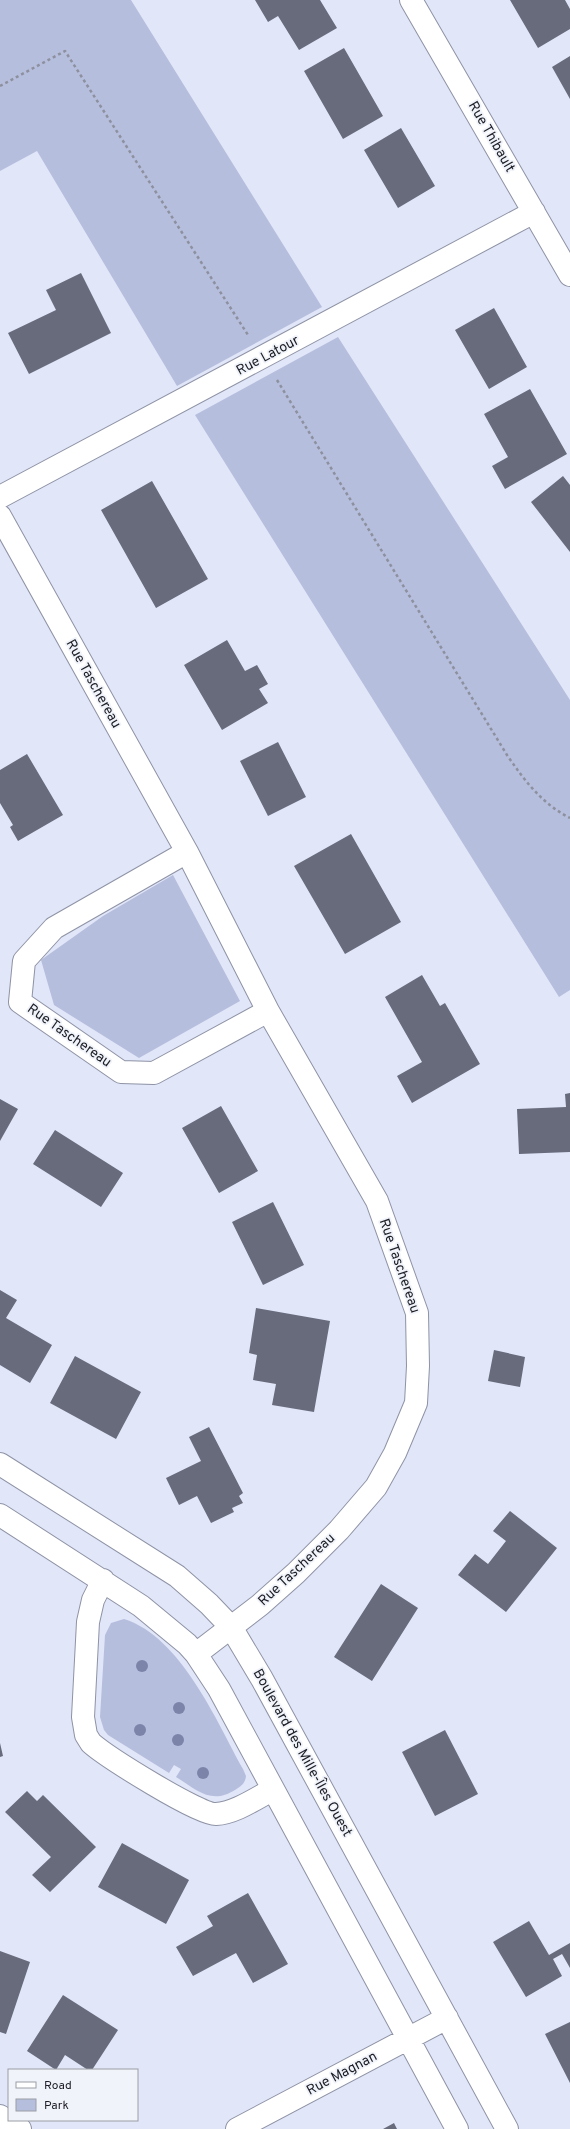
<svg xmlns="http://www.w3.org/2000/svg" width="570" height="2129" viewBox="0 0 570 2129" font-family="Overpass,sans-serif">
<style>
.green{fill:#b6bedd}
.building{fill:#676b7c}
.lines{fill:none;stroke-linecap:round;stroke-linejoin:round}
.minor-casing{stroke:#8e93a5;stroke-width:24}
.path{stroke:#8d909e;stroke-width:2.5;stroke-dasharray:3 3;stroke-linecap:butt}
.minor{stroke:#fff;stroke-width:22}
.tree{fill:#7d84a9}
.labels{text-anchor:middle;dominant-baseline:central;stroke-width:3.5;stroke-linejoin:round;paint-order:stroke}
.street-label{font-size:14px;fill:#1d1e25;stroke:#f1f3fb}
</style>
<rect width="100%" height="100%" fill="#e1e6f9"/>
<!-- green -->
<path class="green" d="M0,0H131L322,307L177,386L37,151L0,171Z
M338,337L570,700V990L559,997L195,415Z
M173,875L240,1001L139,1058L54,1005L41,960L103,916Z
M124,1619C181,1637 216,1720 243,1769L246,1776C245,1784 241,1786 235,1790C211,1805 197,1790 176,1777L181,1769L174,1765L169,1773L108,1735L104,1730L100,1717L105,1635L111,1623Z"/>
<!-- building -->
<path class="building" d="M255,0H320L337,28L299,50L278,16L268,22Z
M510,0H565L570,9V29L538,48Z
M344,48L383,116L343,139L304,71Z
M570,56V99L552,67Z
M401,128L435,186L398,208L364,150Z
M81,273L111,333L29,374L8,333L56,310L46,290Z
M494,308L527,367L489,389L455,330Z
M530,389L567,454L505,489L492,466L508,457L484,414Z
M563,476L570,485V552L531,502Z
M152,481L208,579L156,608L101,510Z
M227,640L245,671L257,665L268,684L259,689L268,703L222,730L184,665Z
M278,742L306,797L268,816L240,761Z
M27,754L63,815L18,841L10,827L13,825L0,803V770Z
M351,834L401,922L345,954L294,866Z
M422,975L440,1006L445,1003L480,1064L412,1103L397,1076L422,1062L385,997Z
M570,1093V1152L519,1154L517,1109L566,1107L565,1094Z
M0,1099L18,1109L0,1141Z
M221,1106L258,1171L219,1193L182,1128Z
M55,1130L123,1173L101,1207L33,1164Z
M273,1202L304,1265L263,1285L232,1222Z
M0,1290L17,1300L6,1318L52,1345L30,1383L0,1365Z
M256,1308L330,1321L314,1412L272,1405L276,1384L253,1380L257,1355L249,1353Z
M494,1350L525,1357L520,1387L488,1381Z
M75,1356L141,1392L116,1439L50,1403Z
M209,1427L243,1493L239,1496L243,1503L232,1508L234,1512L211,1523L197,1496L179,1505L166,1478L201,1461L189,1437Z
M510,1511L557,1548L506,1612L458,1575L475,1554L488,1564L506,1541L493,1531Z
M381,1584L418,1608L372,1681L334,1657Z
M445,1730L478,1794L435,1816L402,1752Z
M0,1743L3,1756L0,1757Z
M27,1791L37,1801L43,1795L96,1847L50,1892L32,1875L51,1857L5,1812Z
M122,1843L189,1880L166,1924L98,1887Z
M248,1893L288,1964L253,1983L236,1953L193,1976L176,1947L213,1926L207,1916Z
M529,1921L549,1955L570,1943V1968L562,1954L553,1959L562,1976L526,1997L493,1942Z
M0,1951L30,1962L6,2034L0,2032Z
M63,1995L118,2030L92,2070H88L65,2055L56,2070L27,2051Z
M570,2022V2083L545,2034Z
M394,2123L397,2129H383Z"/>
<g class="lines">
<!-- minor casing -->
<g class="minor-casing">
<path id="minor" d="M411,0L570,275
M0,497L534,212
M0,516L187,852L268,1011L377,1201L417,1313L418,1366L416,1403L395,1453L376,1487L339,1530L296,1573L260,1605L196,1654
M187,852L54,928L24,961L20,1002L121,1072L154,1073L268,1011
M0,1464L177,1576L209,1604L231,1627L262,1679L507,2129
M0,1515L141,1606L187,1644L196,1654L219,1689L457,2129
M103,1580L93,1600L88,1622L83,1717L86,1735L91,1743C107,1757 199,1815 216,1814C235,1813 255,1799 272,1790
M0,2116L20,2129
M237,2129L447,2018"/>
</g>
<!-- path -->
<path class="path" d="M0,86L65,51L248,335
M277,380L507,755C525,781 541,803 570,818"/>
<!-- minor -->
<use href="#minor" class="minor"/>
</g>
<!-- trees -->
<g class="tree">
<circle cx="142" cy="1666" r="6"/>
<circle cx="179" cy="1708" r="6"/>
<circle cx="140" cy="1730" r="6"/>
<circle cx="178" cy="1740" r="6"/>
<circle cx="203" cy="1773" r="6"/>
</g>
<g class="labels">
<!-- street labels -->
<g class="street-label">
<text transform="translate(491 137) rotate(60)">Rue Thibault</text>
<text transform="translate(268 356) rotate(-28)">Rue Latour</text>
<text transform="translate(93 684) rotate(61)">Rue Taschereau</text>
<text transform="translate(69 1036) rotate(35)">Rue Taschereau</text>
<text transform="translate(399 1266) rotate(71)">Rue Taschereau</text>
<text transform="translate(297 1570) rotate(-43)">Rue Taschereau</text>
<text transform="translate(302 1753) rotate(61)">Boulevard des Mille-Îles Ouest</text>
<text transform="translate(342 2074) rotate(-28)">Rue Magnan</text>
</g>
</g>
<!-- legend -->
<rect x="8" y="2069" width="130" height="52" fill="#f1f3fb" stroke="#9c9ea5"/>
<rect x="16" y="2082" width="20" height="6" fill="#ffffff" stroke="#9c9ea5"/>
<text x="44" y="2089" font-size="12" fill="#1d1e25">Road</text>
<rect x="16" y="2099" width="20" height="12" fill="#b6bedd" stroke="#9c9ea5"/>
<text x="44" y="2109" font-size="12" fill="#1d1e25">Park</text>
</svg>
